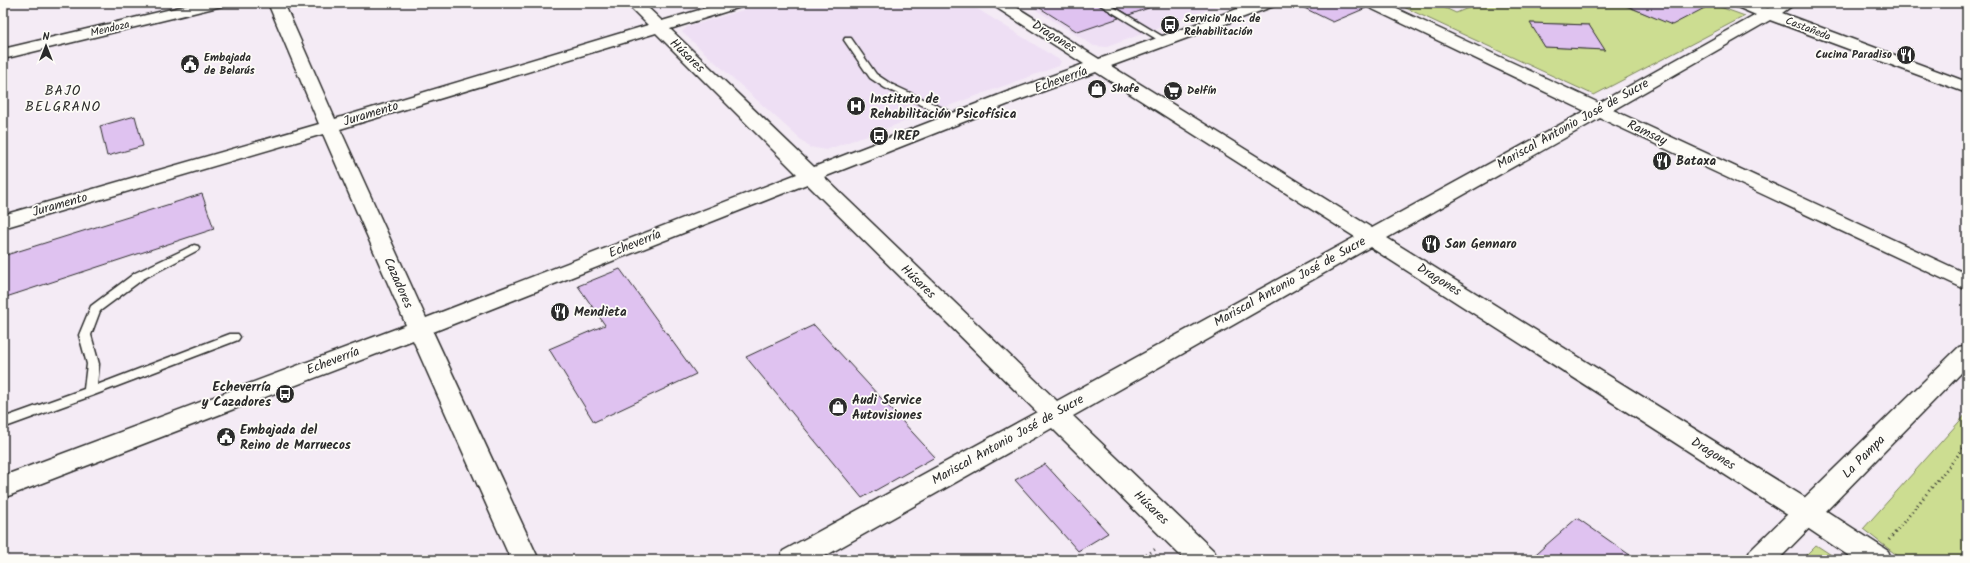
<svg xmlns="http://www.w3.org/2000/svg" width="1970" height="563" viewBox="0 0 1970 563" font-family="Kalam,sans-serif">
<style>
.built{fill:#eedff4}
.green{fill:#ccdd91;stroke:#7c845e;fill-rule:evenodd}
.building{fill:#dfc2f0;stroke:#2b2b2b}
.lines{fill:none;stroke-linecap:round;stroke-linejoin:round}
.lane-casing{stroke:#2b2b2b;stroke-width:3}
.street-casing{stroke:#2b2b2b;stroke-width:3}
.secondary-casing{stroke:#2b2b2b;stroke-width:3}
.path{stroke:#2b2b2b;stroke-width:3;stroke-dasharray:1 3.5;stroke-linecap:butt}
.lane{fill:#fdfcf7;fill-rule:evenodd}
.street{fill:#fdfcf7;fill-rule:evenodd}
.secondary{fill:#fdfcf7;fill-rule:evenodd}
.labels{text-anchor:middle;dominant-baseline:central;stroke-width:3.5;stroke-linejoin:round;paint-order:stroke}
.far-poi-label{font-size:11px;font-weight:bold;fill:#2b2b2b;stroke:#fdfcf7;text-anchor:start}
.far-street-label{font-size:11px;fill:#2b2b2b;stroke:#fdfcf7}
.street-label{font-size:13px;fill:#2b2b2b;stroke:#fdfcf7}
.poi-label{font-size:13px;font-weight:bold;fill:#2b2b2b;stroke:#fdfcf7;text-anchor:start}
.neighbourhood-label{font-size:14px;letter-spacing:1px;fill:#2b2b2b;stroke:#fdfcf7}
</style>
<rect width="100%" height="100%" fill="#f4ebf5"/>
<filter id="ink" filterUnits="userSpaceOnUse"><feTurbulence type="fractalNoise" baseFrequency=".025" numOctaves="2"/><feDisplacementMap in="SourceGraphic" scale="8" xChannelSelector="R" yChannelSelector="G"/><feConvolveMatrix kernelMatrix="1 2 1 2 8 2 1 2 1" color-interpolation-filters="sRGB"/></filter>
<g filter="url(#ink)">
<!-- built -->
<path class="built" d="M766,3H968L1061,61L1059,66L826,150L810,147L811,149L682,32L687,27Z
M1025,3H1225L1107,47L1094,46Z"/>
<!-- green -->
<path class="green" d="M1395,3H1434L1456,13L1480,3H1618L1672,24L1709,3L1745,16L1594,95ZM1531,23L1589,25L1604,50L1545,47Z
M1967,413V560H1903L1863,529Z
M1816,545L1839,560H1801Z"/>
<!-- building -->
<path class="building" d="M1032,3H1096L1119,18L1078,32Z
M1110,3H1154V6L1129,15Z
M1294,3H1362L1366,8L1333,22Z
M1620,3H1714L1672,25Z
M1530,23L1589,25L1605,50L1545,47Z
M135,116L143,146L107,156L100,126Z
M202,194L214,229L3,298V256Z
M620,269L696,374L594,422L549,349L605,325L578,286Z
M814,325L935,457L862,498L746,357Z
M1045,464L1108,533L1078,551L1015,480Z
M1577,518L1637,560H1529Z"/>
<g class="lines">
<!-- lane casing -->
<g class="lane-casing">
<path id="lane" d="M1097,3H1107L1170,41L1169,43H1163Z
M845,38H851L876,74L891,84L960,116V120H954L885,88L870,78L844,40Z
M194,245L198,246L199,248L198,250L143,279L100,311L91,335L99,364L97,385L230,334H238L240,337L238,340L94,395L3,428V418L84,389L87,364L79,335L91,306L135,273Z"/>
</g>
<!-- street casing -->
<g class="street-casing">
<path id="street" d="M197,3H225L222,6L3,59V49Z
M268,3H284L335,119L648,25L626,3H643L662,21L723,3H747L744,6L670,29L814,167L1007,92L1084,64L994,6L991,3H1010L1099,59L1254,3H1277L1274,6L1111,66L1372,228L1585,111L1366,6L1363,3H1384L1599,103L1756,15L1735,6L1732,3H1754L1768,8L1777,3H1796L1782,13L1967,82V93L1770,20L1613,110L1967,274V290L1600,118L1387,238L1817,505L1888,551L1892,560H1855L1797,521L1370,247L1073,416L1214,551L1218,560H1185L1052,428L818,560H779L783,551L1037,412L807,184L433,332L539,560H511L413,340L3,498V476L406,325L323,134L3,228V215L319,124ZM656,33L797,174L426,318L340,129ZM1096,72L1355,237L1057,401L824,177L1019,100Z"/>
</g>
<!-- secondary casing -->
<g class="secondary-casing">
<path id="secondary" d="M1967,345V367L1778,560H1746L1750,551L1959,347Z"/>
</g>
<!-- path -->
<path class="path" d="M1889,540L1967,444
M1139,560L1157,548"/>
<!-- lane -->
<use href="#lane" class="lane"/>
<!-- street -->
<use href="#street" class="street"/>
<!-- secondary -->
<use href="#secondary" class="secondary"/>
</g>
</g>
<!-- icons -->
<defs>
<g id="bus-disc" transform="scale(1)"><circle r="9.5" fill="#2b2b2b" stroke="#fdfcf7"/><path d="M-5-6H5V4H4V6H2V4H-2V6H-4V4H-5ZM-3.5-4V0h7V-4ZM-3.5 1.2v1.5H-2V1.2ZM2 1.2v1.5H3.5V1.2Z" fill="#fff"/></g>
<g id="restaurant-disc" transform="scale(1)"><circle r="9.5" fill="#2b2b2b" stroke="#fdfcf7"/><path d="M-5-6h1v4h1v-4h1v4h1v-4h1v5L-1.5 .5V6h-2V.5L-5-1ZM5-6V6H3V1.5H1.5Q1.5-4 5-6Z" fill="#fff"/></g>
<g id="civic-disc" transform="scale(1)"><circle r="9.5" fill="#2b2b2b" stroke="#fdfcf7"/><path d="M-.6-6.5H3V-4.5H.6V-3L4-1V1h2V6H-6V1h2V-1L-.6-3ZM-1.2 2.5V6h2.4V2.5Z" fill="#fff"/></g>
<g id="shop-disc" transform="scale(1)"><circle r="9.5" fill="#2b2b2b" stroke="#fdfcf7"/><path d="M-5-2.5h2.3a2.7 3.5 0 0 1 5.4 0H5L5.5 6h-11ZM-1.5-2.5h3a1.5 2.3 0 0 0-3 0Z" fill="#fff"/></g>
<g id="supermarket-disc" transform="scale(1)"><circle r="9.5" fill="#2b2b2b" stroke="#fdfcf7"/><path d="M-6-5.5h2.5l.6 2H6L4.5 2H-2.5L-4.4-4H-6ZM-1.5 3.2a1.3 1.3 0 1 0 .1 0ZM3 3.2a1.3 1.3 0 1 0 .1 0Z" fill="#fff"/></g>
<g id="hospital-disc" transform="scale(1)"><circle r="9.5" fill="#2b2b2b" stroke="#fdfcf7"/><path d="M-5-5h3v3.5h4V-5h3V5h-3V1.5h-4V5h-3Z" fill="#fff"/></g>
</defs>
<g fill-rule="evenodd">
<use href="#bus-disc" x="1170" y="25"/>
<use href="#restaurant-disc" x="1906" y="55"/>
<use href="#civic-disc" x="190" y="64"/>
<use href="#shop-disc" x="1097" y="89"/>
<use href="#supermarket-disc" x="1173" y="91"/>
<use href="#hospital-disc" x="856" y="106"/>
<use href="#bus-disc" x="879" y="136"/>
<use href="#restaurant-disc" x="1662" y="161"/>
<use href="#restaurant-disc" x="1431" y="244"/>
<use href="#restaurant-disc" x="560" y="312"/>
<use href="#bus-disc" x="285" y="394"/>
<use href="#shop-disc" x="838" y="407"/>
<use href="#civic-disc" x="226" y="437"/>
</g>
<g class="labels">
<!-- far-poi labels -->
<g class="far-poi-label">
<text x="1184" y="19">Servicio Nac. de<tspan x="1184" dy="13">Rehabilitación</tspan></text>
<text x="1892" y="55" text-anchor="end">Cucina Paradiso</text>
<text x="204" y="58">Embajada<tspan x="204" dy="13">de Belarús</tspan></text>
<text x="1111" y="89">Shafe</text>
<text x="1187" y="91">Delfín</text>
</g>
<!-- far-street labels -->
<g class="far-street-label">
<text transform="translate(110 29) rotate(-13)">Mendoza</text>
<text transform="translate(1808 29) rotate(21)">Castañeda</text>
</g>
<!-- street labels -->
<g class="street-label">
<text transform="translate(1054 37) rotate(32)">Dragones</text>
<text transform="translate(687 56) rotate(44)">Húsares</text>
<text transform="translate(1061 80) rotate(-20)">Echeverría</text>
<text transform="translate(371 114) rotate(-17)">Juramento</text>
<text transform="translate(1573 124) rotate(-29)">Mariscal Antonio José de Sucre</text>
<text transform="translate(1647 133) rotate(25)">Ramsay</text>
<text transform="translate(60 205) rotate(-16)">Juramento</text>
<text transform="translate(635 244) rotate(-22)">Echeverría</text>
<text transform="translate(1439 280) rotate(32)">Dragones</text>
<text transform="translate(918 282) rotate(44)">Húsares</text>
<text transform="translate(1290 282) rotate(-29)">Mariscal Antonio José de Sucre</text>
<text transform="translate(398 283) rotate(66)">Cazadores</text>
<text transform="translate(333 361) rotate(-21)">Echeverría</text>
<text transform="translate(1008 440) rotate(-29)">Mariscal Antonio José de Sucre</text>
<text transform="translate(1713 454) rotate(32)">Dragones</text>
<text transform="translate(1864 457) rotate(-45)">La Pampa</text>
<text transform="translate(1151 508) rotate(44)">Húsares</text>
</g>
<!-- poi labels -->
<g class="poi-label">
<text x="870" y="99">Instituto de<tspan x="870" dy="15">Rehabilitación Psicofísica</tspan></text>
<text x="893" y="136">IREP</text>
<text x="1676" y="161">Bataxa</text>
<text x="1445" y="244">San Gennaro</text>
<text x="574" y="312">Mendieta</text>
<text x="271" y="387" text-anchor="end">Echeverría<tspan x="271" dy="15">y Cazadores</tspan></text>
<text x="852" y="400">Audi Service<tspan x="852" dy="15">Autovisiones</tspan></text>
<text x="240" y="430">Embajada del<tspan x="240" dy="15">Reino de Marruecos</tspan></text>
</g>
<!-- neighbourhood labels -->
<g class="neighbourhood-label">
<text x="63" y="91">BAJO<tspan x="63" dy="16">BELGRANO</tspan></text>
</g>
</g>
<!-- margin -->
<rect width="1970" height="563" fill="none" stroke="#fdfcf7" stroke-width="16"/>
<rect x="8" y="8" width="1954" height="547" fill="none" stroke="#2b2b2b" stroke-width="1.5" filter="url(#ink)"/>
<!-- north arrow -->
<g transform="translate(46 46)" stroke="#fdfcf7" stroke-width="3" paint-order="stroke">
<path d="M0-3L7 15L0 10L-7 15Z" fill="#2b2b2b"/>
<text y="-6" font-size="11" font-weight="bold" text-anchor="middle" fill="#2b2b2b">N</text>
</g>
</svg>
